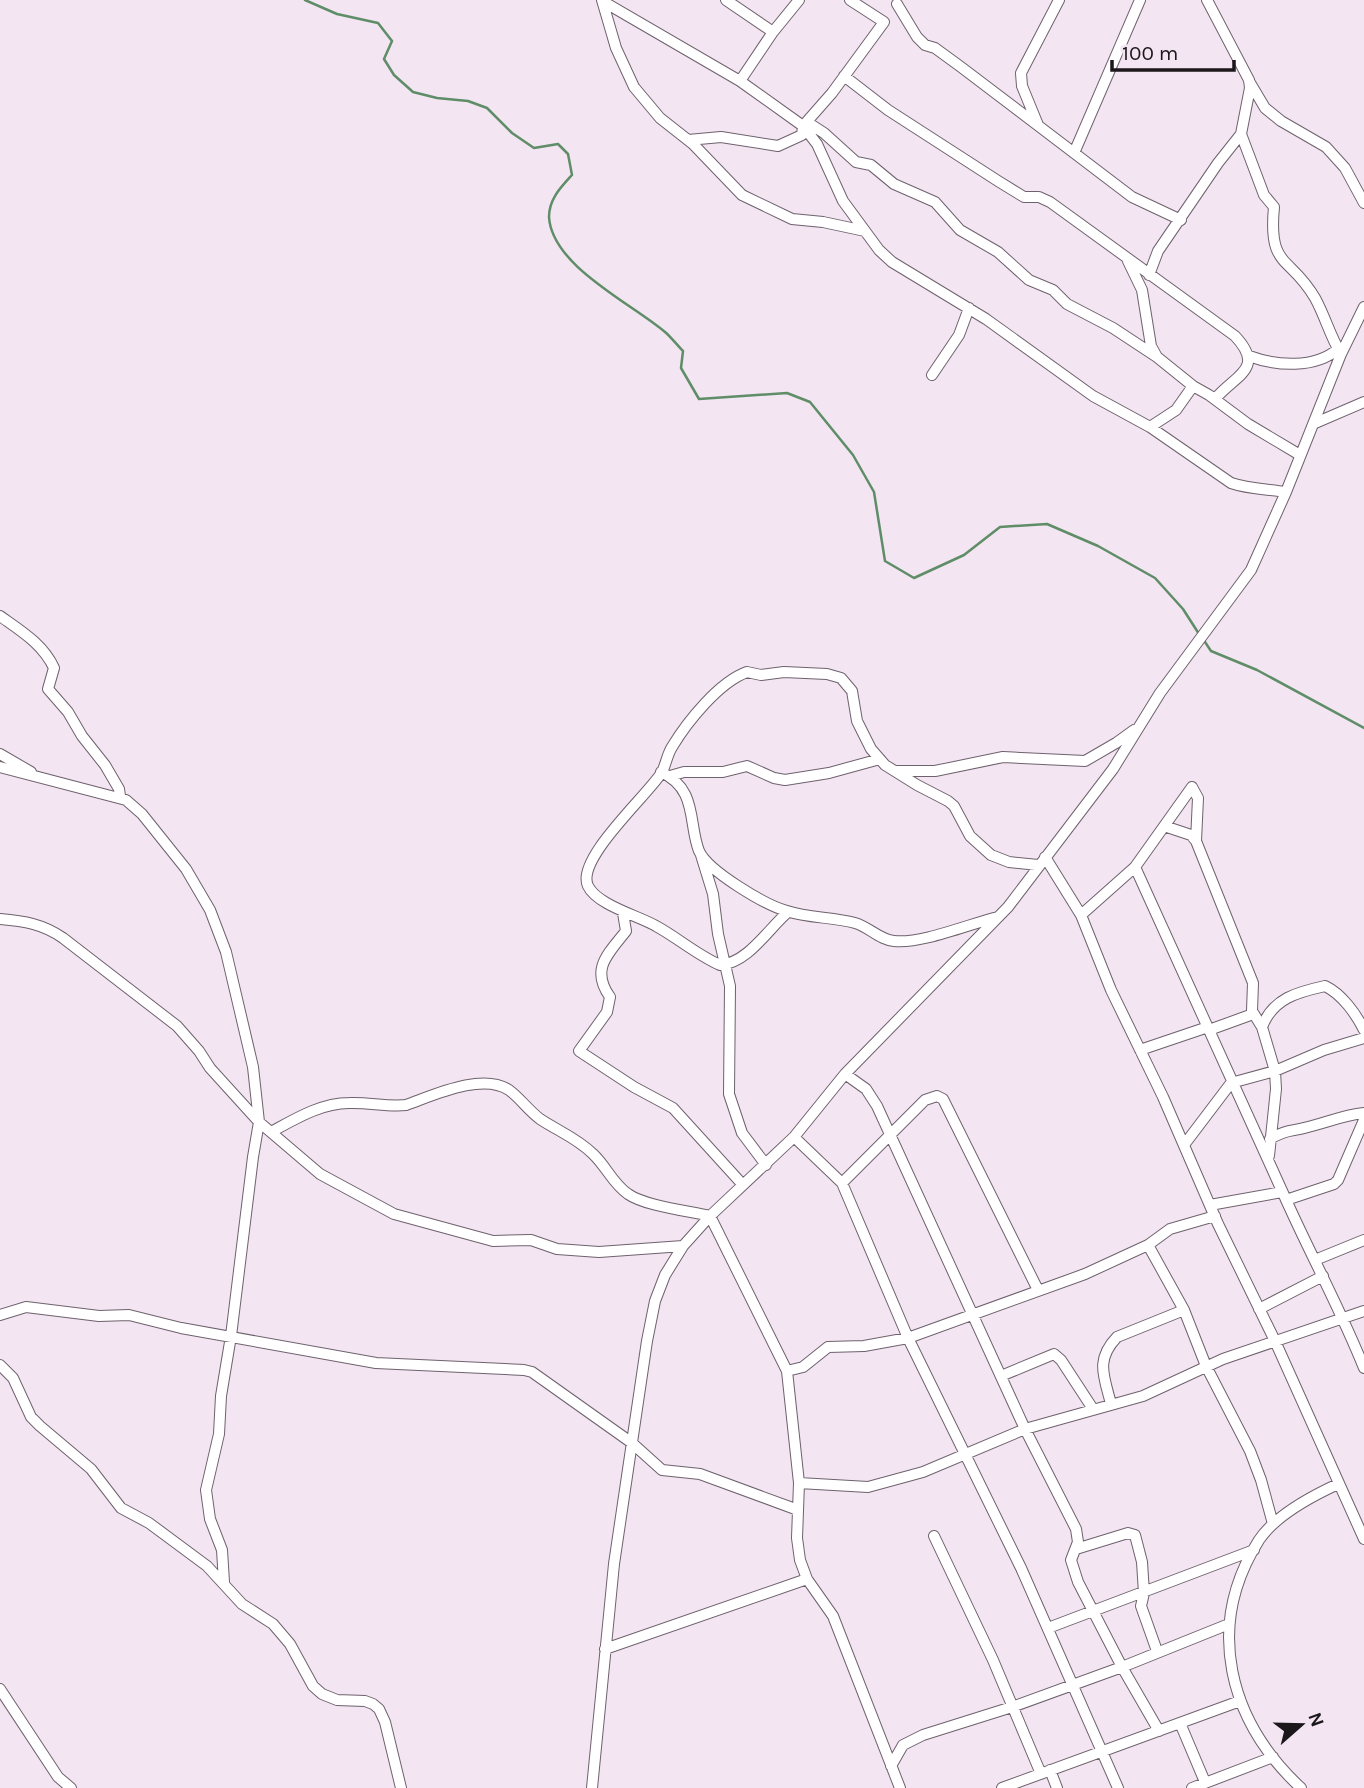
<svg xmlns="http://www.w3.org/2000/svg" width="1364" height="1788" viewBox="0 0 1364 1788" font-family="Karla,sans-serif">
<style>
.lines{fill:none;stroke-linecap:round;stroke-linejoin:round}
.stream{stroke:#5e8d67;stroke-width:2.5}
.minor-casing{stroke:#6e626d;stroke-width:12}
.minor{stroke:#fff;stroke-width:10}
</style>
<rect width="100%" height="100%" fill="#f3e5f2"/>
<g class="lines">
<!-- stream -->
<path class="stream" d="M305,0L337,14L378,23L392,41L384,59L394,75L413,92L437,98L468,101L487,108L512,133L534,148L558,144L568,154L572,175C561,187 549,199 549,217C552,266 631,303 665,332C671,337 677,345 683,351L681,368L699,399L787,393L810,402L853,455L874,492L885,561L914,578L964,555L1000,527L1047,524L1098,546L1155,578L1183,609L1199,634
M1203,639L1211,651L1257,670L1364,728"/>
<!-- minor casing -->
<g class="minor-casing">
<path id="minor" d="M602,0L616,48L634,87L660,118L693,144L742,195L792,219L823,222L865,231
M726,0L773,32L740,81L803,126L817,144L843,201L879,250L892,262L986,319L1093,396L1150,427L1231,483C1248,489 1267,489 1286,492
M1207,0L1249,80L1250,88L1241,134L1264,195L1274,207C1268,269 1290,255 1315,298C1325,316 1330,336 1341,354
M604,2L740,81
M897,4L917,37L925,45L935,48L961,67L1132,197L1181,220
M773,32L799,0
M844,76L888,110L998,181L1024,197H1039L1050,202L1235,336C1266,369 1235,375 1215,399
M1249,81L1265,108L1281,121L1326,147L1345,168L1364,203
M807,122L824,133L856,162L871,165L894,184L935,202L960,230L998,252L1029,280L1053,290L1067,304L1113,328L1157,357
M1038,125L1022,86L1021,73L1059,0
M688,140L721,137L778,146L802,135L803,126L832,93L884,22L850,0
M1074,153L1140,0
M1128,261L1142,290L1151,346L1157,357L1193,386
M1149,275L1158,251L1218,163L1241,134
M1249,356C1276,366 1315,369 1338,349
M932,375L959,335L969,308
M1313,424L1364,402
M1150,427L1176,410L1193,386L1209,395L1248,424L1300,455
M0,616C21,631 43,644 54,668L48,689L68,712L82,736L105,765L119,789L120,796
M0,754L31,772
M0,767L126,800L142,814L186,869L210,910L226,952L253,1067L259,1122L253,1157L231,1336L221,1396L219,1434L206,1490L210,1519L222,1550L224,1582
M896,771H935L1003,757L1085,761L1116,743L1134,730
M661,772C698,789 688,823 699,851C708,871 765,905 787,911C808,918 833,917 855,923C869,927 880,940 894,941C922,944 969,924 998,917
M670,776L684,772H723L747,766L774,778L785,780L829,773L880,759
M1164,826L1191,835L1196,841L1253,983L1252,1011L1262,1027L1275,1071L1276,1089L1269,1156
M701,855L713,894L718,934L730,986L729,1094L742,1133L766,1165
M1045,857L1081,915L1111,990L1163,1097L1218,1224L1275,1341L1364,1539
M1135,867C1184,976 1233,1085 1283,1193C1309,1252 1340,1308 1364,1368
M788,912C768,929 748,963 720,965C697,955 678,938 656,926C639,916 597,905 588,886C575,859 649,794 662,772C666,764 667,755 672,747C687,722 719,682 747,672L761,675L784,672L827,674L841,678L852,691L857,721L871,749L885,765L917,785L948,801L954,806L970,836L991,855L1009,862L1038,865
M623,913L626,931C608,954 590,969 610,997L607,1012L579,1051L634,1087L673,1108L743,1185
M1081,915L1135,867L1192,787L1198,798L1196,841
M0,919C24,921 43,924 63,938L177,1026L199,1051L210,1068L259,1122L320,1174L394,1214L493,1241L531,1240L557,1249L599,1252L683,1246
M1262,1027C1273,998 1298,992 1325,986C1342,994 1356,1014 1364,1030
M1209,1030L1253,1014
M1140,1050L1208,1027
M845,1074L866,1089L877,1106L1025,1429L1076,1529L1078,1542L1071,1560L1078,1582L1122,1667L1159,1731
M271,1132C295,1119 321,1103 349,1103C368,1102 387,1107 406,1105C432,1096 482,1072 509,1090C520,1098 528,1110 540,1119C558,1131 577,1138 593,1154C606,1166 613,1184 628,1194C645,1206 689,1211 710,1216L787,1371L803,1367L828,1347L864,1346L908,1338L1085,1274L1148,1245L1170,1229L1215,1216
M794,1137L842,1183L908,1338L1021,1568L1118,1788
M1270,1139C1287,1129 1291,1132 1308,1127C1328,1122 1344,1115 1364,1113
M1184,1145L1231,1083L1275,1071L1324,1050L1364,1038
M842,1183L925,1100L937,1096L943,1099L1038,1290
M1286,1200L1334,1184L1338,1180L1364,1120
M1210,1205L1282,1192
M1148,1245L1184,1310L1206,1366L1250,1451L1261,1480L1273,1524
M1315,1260L1364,1240
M1259,1309L1323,1276
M0,1315L26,1307L99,1316L129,1315L181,1328L376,1363L524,1370L532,1372L632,1443L662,1470L700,1474L798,1510
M0,1365L13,1378L31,1417L40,1426L91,1469L121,1508L149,1523L207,1566L242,1604L273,1624L290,1644L313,1686L322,1694L337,1700L365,1701L373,1704L379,1709L385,1722L401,1788
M787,1371L799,1483L868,1487L923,1472L1025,1429L1143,1396L1223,1359L1364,1311
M1001,1376L1054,1354L1061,1360L1093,1409
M1111,1404C1104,1376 1095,1360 1117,1337L1184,1310
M799,1483L797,1538L800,1560L807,1579L833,1616L900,1788
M934,1536L993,1660L1041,1774
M1076,1549L1128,1533L1135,1535L1142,1562L1144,1593L1141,1606L1157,1651
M1048,1628L1254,1550
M605,1649L807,1579
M0,1689L58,1777L71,1788
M1180,1723L1205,1782
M891,1766L903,1745L923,1735L1012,1707L1122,1667L1229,1624
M1050,1770L1057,1788
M592,1788L614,1564L647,1341L655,1301L665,1275L683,1246L710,1216L794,1137L845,1074L1008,907L1113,769L1160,693L1251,570L1286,492L1341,354L1364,307
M1002,1788L1240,1701
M1192,1788L1273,1757
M1301,1788C1229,1721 1204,1627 1259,1540C1275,1516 1312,1496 1338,1484"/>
</g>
<!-- minor -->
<use href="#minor" class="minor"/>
</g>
<!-- north arrow -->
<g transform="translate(1301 1725) rotate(70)" stroke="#f3e5f2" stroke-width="5" paint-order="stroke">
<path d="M0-5L12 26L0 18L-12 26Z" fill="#1b171b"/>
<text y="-10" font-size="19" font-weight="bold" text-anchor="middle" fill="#1b171b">N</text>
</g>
<!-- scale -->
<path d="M1112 60v10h122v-10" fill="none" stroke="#1b171b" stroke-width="3.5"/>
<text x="1122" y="60" font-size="21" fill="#1b171b" stroke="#f3e5f2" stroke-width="5" paint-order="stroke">100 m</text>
</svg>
